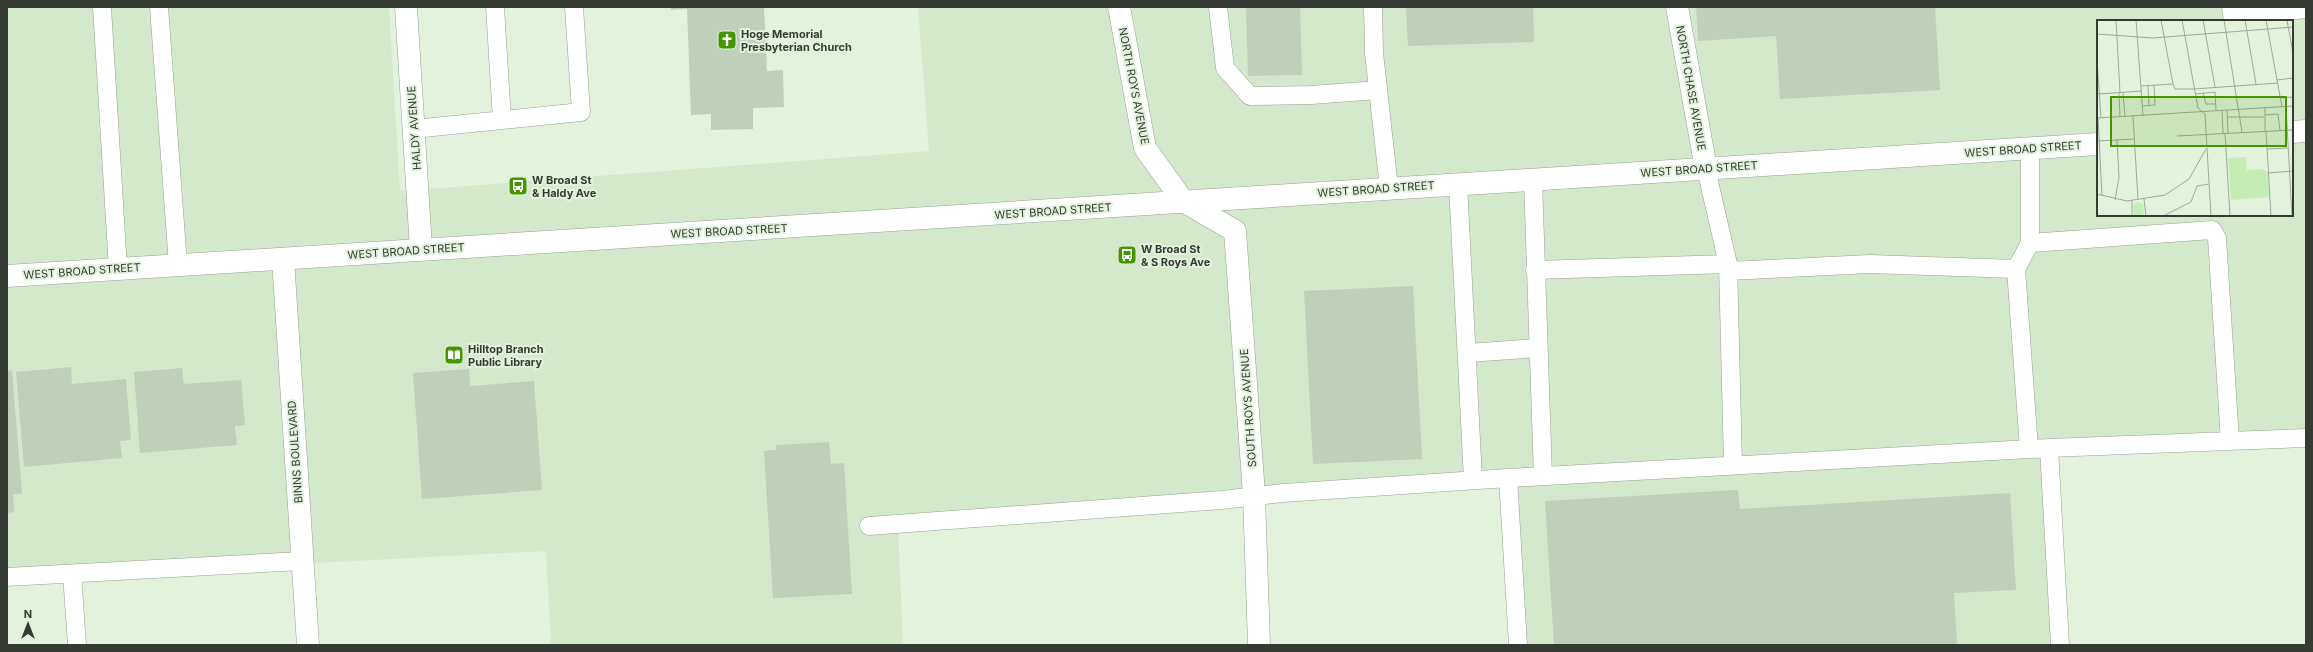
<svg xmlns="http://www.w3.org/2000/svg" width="2313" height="652" viewBox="0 0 2313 652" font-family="Inter,sans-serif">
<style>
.built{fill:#d4e8cc;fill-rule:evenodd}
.building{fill:#c0cfba}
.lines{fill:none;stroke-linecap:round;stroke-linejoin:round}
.service-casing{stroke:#96a490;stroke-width:19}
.minor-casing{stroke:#96a490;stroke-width:23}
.primary-casing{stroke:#96a490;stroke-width:23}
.service{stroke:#fff;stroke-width:18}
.minor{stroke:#fff;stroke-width:22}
.primary{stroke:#fff;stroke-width:22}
.labels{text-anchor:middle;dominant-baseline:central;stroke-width:4;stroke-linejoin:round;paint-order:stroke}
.poi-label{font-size:11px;font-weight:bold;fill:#353b33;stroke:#e3f2dd;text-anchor:start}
.street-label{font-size:11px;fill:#353b33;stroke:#e3f2dd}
.inset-road{fill:none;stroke:#9da999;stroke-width:1}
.view{fill:#449600;fill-opacity:0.15;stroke:#449600;stroke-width:2}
.inset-edge{fill:none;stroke:#353b33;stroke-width:2}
</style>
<rect width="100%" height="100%" fill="#e3f2dd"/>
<!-- built -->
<path class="built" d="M7,7H389L400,191L929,151L918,7H2306V445L2059,456L2068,645H1517L1510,486L898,523L903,645H551L546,551L7,579ZM2098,21H2292V215H2098Z"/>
<!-- building -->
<path class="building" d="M671,7H764L767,71L783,70L784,107L753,108V129L711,130V114L691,115L687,9L671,10Z
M1246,7H1300L1302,75L1248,76Z
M1406,7H1533L1534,42L1408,46Z
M1696,7H1935L1940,90L1780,99L1776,36L1698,41Z
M1413,286L1422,459L1313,464L1304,291Z
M71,367L72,384L126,379L131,440L120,441L122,458L24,467L16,372Z
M182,368L184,384L241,380L245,425L235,426L237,445L140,453L134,372Z
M469,369L470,386L534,381L542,490L422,499L413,373Z
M12,370L22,494H13L14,512L7,513V371Z
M829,442L831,464L844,463L852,594L773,598L764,451L776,450V445Z
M1738,490L1740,509L2010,493L2016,590L1954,593L1957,645H1554L1545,501Z"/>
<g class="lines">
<!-- service casing -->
<g class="service-casing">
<path id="service" d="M102,7L118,269
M159,7L178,265
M495,7L502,120
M1218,7L1225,68L1250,96L1311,95L1378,90
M1373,7L1374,53L1389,188
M2235,17L2306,9
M414,129L581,112L574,7
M1706,169L1728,264L1733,465
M1533,180L1543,476
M1458,184L1473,480
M2030,243L2212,230L2217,238L2230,441
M1535,270L1728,264
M1728,271L1870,264L2016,269
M1468,353L1538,348
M2049,448L2060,645
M2029,449L2016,269L2030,243V148
M1508,478L1518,645
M869,526L1222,500L1283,493L1508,478L2049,448L2306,438
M72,574L77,645
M7,577L302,561"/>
</g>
<!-- minor casing -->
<g class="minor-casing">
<path id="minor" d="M406,7L421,249
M1119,7L1145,148L1183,201L1235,231L1254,495L1259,645
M1677,7L1706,169
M2233,7L2235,21
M283,259L308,645"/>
</g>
<!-- primary casing -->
<g class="primary-casing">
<path id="primary" d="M2292,132L2306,131
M7,276L2098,144"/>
</g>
<!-- service -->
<use href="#service" class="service"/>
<!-- minor -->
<use href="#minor" class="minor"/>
<!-- primary -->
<use href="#primary" class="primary"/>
</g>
<!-- icons -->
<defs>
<g id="church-square" transform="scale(1)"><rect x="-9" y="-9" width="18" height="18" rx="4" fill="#449600" stroke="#e3f2dd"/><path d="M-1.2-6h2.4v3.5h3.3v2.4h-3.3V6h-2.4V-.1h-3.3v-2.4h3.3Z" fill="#fff"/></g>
<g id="bus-square" transform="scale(1)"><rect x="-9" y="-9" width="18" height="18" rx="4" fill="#449600" stroke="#e3f2dd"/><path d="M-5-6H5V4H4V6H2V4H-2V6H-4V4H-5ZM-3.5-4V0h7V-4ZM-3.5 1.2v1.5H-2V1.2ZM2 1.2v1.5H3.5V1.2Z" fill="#fff"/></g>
<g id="library-square" transform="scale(1)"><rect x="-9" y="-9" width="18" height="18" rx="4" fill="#449600" stroke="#e3f2dd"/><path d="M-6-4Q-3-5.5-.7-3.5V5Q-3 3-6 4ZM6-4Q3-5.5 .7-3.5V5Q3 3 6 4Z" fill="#fff"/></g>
</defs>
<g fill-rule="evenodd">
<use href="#church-square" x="727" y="40"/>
<use href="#bus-square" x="518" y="186"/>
<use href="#bus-square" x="1127" y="255"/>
<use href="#library-square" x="454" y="355"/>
</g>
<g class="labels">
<!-- poi labels -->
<g class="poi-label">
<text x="741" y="34">Hoge Memorial<tspan x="741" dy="13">Presbyterian Church</tspan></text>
<text x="532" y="180">W Broad St<tspan x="532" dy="13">&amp; Haldy Ave</tspan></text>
<text x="1141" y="249">W Broad St<tspan x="1141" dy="13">&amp; S Roys Ave</tspan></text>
<text x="468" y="349">Hilltop Branch<tspan x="468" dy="13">Public Library</tspan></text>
</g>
<!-- street labels -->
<g class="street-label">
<text transform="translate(1134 86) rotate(79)">NORTH ROYS AVENUE</text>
<text transform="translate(1691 88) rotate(80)">NORTH CHASE AVENUE</text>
<text transform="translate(414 128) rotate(-94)">HALDY AVENUE</text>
<text transform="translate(2023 149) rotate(-4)">WEST BROAD STREET</text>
<text transform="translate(1699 169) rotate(-4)">WEST BROAD STREET</text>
<text transform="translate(1376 189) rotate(-4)">WEST BROAD STREET</text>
<text transform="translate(1053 211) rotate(-4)">WEST BROAD STREET</text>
<text transform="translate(729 231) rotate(-3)">WEST BROAD STREET</text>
<text transform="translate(406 251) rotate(-4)">WEST BROAD STREET</text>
<text transform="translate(82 271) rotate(-4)">WEST BROAD STREET</text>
<text transform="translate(1248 408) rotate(-94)">SOUTH ROYS AVENUE</text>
<text transform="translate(295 452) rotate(-94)">BINNS BOULEVARD</text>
</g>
</g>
<!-- overview -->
<g transform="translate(2097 20)">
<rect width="196" height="196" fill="#e3f2dd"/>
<path d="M149,137L150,152L151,150L165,149L171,153L172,177L134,180L131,138ZM40,182L46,184L47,196H37L36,187Z" fill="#c4edb4"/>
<path class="inset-road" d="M19,0L23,73M39,0L46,96M64,0L76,64M85,0L101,88L108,94L114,196M106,0L118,67M127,0L145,112M148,0L159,64M169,0L185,87M190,0L196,33M0,14L56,18L196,7M0,40L4,98M180,60L196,58M44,66L76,64L78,69H97L181,63M51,66L52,86M22,73L23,97M26,73L28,97M106,73L109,84H118M1,74L45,71M98,74L118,72L119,91M183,78L196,77M46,86L58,85L57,65M189,87L195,196M130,90L131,113M125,91L126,113M168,95L181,94L183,110M36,96L41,180M130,97H145M145,97H167M0,98L196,86M1,98L5,176M168,111V88M169,111L174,196M128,113L133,196M80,116L196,110M1,121L37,119M170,129L191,128M171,153L196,151M0,174L30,181L68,175L92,159L109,129M47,179L49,196M18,180L22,157L20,120M35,180V196M66,196L94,182L100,166L112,164"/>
<path class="view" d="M14,77H189V126H14Z"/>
<rect width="196" height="196" class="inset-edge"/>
</g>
<!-- border -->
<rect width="2313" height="652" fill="none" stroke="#353b33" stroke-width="16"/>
<!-- north arrow -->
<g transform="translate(28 624)" stroke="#e3f2dd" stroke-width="3" paint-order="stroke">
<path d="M0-3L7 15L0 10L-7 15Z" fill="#353b33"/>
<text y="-6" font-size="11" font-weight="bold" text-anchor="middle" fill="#353b33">N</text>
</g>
</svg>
